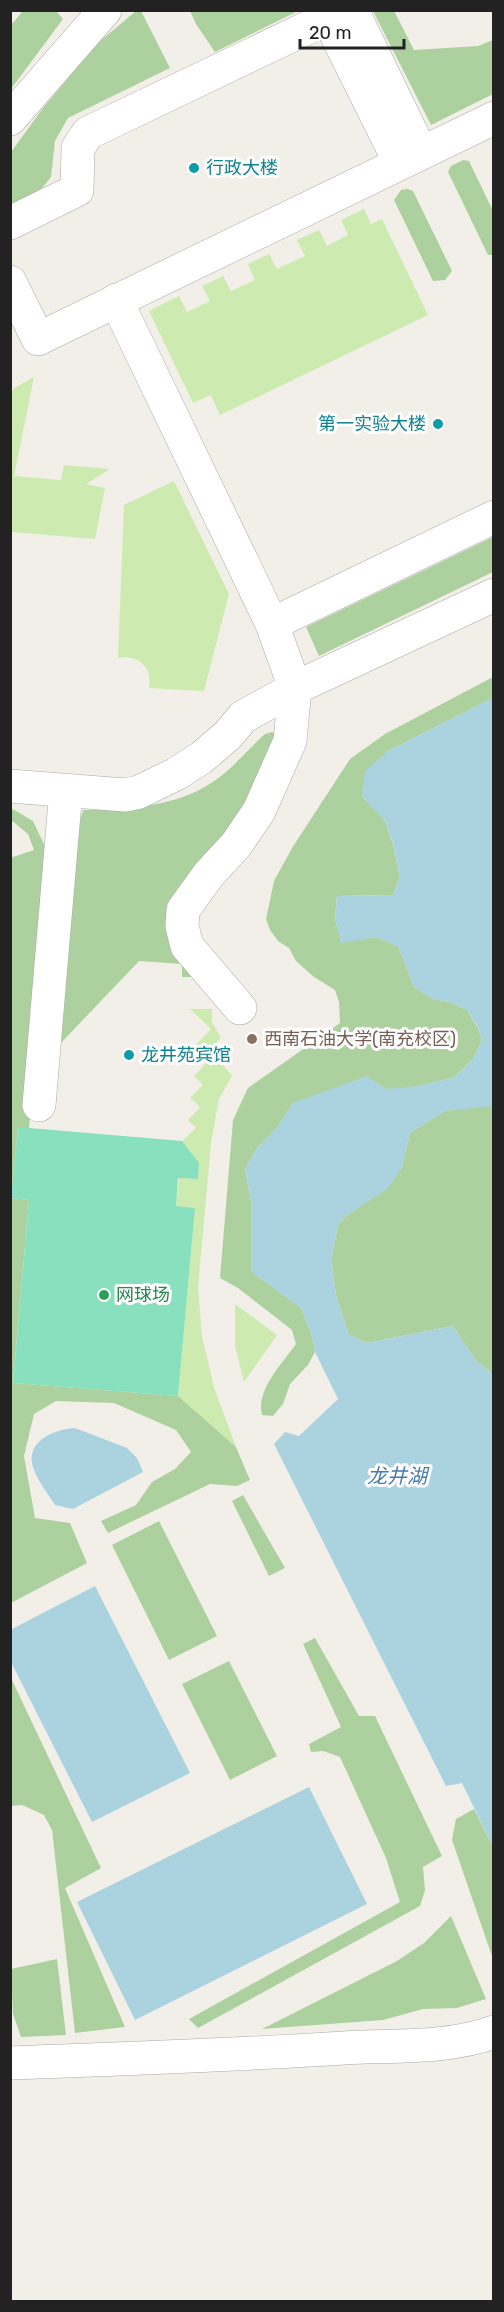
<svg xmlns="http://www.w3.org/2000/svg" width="504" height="2312" viewBox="0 0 504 2312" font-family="Rubik,'Noto Sans SC',sans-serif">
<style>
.grass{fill:#cdebb0}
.forest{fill:#add19e}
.pitch{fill:#88e0be}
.water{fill:#aad3df}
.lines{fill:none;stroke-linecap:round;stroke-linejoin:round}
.minor-casing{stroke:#a9a9a9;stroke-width:34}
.minor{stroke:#fff;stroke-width:33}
.culture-dot{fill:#0f9aa8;stroke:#fff;stroke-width:2}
.education-dot{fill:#8d6e63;stroke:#fff;stroke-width:2}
.leisure-dot{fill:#2e9e5b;stroke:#fff;stroke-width:2}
.labels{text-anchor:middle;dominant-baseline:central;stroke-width:6;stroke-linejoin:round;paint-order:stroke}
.culture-label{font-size:18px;fill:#0d838f;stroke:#fff;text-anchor:start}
.education-label{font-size:18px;fill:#785e54;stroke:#fff;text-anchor:start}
.leisure-label{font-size:18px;fill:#27864d;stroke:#fff;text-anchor:start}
.water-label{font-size:20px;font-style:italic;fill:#4a7aab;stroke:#fff}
</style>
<rect width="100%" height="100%" fill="#f2efe9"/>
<!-- grass -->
<path class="grass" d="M364,209L371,224L382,219L428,315L220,415L211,395L193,403L149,311L179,296L187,312L210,301L202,286L223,276L231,291L255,280L248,264L269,254L277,269L305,256L297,240L319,230L327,246L348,235L341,220Z
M34,377L14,476L61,480L64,465L110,469L86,484L105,488L95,539L11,532V400L13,389Z
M174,481L229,594L204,691L149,688C153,667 138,654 118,658L124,505Z
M190,1009H212V1022L221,1038L210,1049L232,1076L219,1099L211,1143L198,1288L202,1337L214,1387L236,1447L178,1396L195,1208L176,1206L179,1178L198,1179L199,1163L182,1141L196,1128L188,1120L200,1107L190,1098L203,1085L194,1076L207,1062L193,1048L211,1029Z
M235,1304L277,1335L244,1382L235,1346Z"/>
<!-- forest -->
<path class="forest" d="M23,11H56L63,19L11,89V25Z
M136,11H141L170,68L68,118L55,141L51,177L39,192L11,205V152L43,108L99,42Z
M190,11H298L215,52L196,24Z
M373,11H394L414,50L478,46L493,40V94L431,125Z
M463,160L469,161L493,211V255H488L448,172L451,166Z
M407,189L413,191L452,271L445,280L433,281L394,200L401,190Z
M493,537V572L319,656L306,627Z
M493,677V698L388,751L362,796L385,821L393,844L400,877L393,895L337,896L335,918L341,942L376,937L398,946L414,987L433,999L449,1002L467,1010L478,1028L482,1040L473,1059L455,1077L419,1086L293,1103L277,1128L257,1148L245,1169L251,1201V1271L301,1308L312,1336L315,1352L308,1365L290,1384L283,1404L273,1416L262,1415C256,1389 282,1364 296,1344L292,1330L238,1288L220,1278L233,1120L248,1088L340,1023L339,1002L335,990L314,977L296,961L289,948L278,941L270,930L266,919L274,881L292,848L350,759L385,734Z
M272,732L279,736L257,797L177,900L195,977H182V964L139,961L60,1044L67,872L83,810C129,808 178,808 217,779C234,767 249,748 265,734Z
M11,808L33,821L52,861L29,1128H18L11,1198L29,1200L13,1383L178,1396L236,1447L250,1480L237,1486L210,1484L108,1533L101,1521L136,1505L152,1482L175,1469L191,1452L176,1430L114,1403L56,1401L34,1414L24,1456L35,1518L70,1523L87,1563L11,1603L10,858L34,850L28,834L11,820Z
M489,1105L493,1106V1374L476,1361L453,1326L367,1343L349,1335L336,1295L331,1261L338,1225L347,1215L387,1188L402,1167L410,1133L445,1111Z
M243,1495L285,1568L269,1576L232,1501Z
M159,1521L217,1636L169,1660L112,1545Z
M315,1638L359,1716H375L442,1856L423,1867L425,1890L420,1906L198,2028L189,2019L400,1902L386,1858L340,1757L323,1751L311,1752L309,1744L341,1727L303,1644Z
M229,1661L277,1756L230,1780L182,1684Z
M11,1678L101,1868L65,1888L125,2027L75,2033L52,1830L44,1815L22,1805L11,1806Z
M474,1809L493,1847V1959L452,1840L456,1819Z
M451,1916L486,1999L457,2008L423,2009L383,2020L262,2029L397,1961L424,1943Z
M57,1959L66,2035L21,2037L13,2014L11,1969Z"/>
<!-- pitch -->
<path class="pitch" d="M18,1127L182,1141L199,1163L198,1179L178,1178L176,1206L195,1208L178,1396L13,1383L29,1200L11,1198Z"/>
<!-- water -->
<path class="water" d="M493,698V1106L445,1111L410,1133L402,1167L387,1189L347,1215L338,1225L331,1261L336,1295L349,1335L367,1343L453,1326L476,1361L493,1374V1847L462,1783L446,1786L274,1444L285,1432L299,1436L338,1399L315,1352L312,1336L301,1308L251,1271V1201L245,1169L257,1148L277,1128L293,1103L367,1076L386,1089L419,1086L455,1077L473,1059L482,1040L478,1027L467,1010L449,1002L433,999L414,987L398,946L376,937L341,943L335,918L337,896L393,895L400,877L393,843L385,821L362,796L365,771L388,751Z
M75,1428L127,1448L137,1458L143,1472L73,1509L55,1505C48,1494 37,1480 33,1467C25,1441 55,1429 75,1428Z
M95,1586L190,1773L92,1822L11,1662L10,1630Z
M309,1787L367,1904L135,2020L77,1902Z"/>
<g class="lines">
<!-- minor casing -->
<g class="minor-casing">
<path id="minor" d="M352,10L421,153
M10,119L105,10
M10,223L77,190L78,148L88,133L328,18L400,163
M10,282L38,339L494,118
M116,300L272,624L295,688L290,741L259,811L236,845L209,874L183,910L182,926L187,946L240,1008
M272,624L494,517
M10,786L125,795L139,792L176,774L201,758L228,735L243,717L295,688L494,595
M39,1105L66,790
M10,2063C122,2059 233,2055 344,2048C393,2045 447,2049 494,2032"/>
</g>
<!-- minor -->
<use href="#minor" class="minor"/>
</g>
<!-- markers -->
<g class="culture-dot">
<circle cx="194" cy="168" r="6"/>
<circle cx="438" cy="424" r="6"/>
<circle cx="129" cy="1055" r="6"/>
</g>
<circle class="education-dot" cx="252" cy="1039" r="6"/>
<circle class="leisure-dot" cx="104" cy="1295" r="6"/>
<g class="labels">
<!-- culture labels -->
<g class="culture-label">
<text x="206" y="168">行政大楼</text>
<text x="426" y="424" text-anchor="end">第一实验大楼</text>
<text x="141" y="1055">龙井苑宾馆</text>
</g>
<!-- education labels -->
<g class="education-label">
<text x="264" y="1039">西南石油大学(南充校区)</text>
</g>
<!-- leisure labels -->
<g class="leisure-label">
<text x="116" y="1295">网球场</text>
</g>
<!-- water labels -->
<g class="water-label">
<text x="397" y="1476">龙井湖</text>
</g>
</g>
<!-- border -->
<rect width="504" height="2312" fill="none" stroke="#222222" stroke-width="24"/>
<!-- scale -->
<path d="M300 39v9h104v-9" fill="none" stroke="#222222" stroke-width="3"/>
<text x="309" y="39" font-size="18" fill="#222222" stroke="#ffffff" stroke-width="4.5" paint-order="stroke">20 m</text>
</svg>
